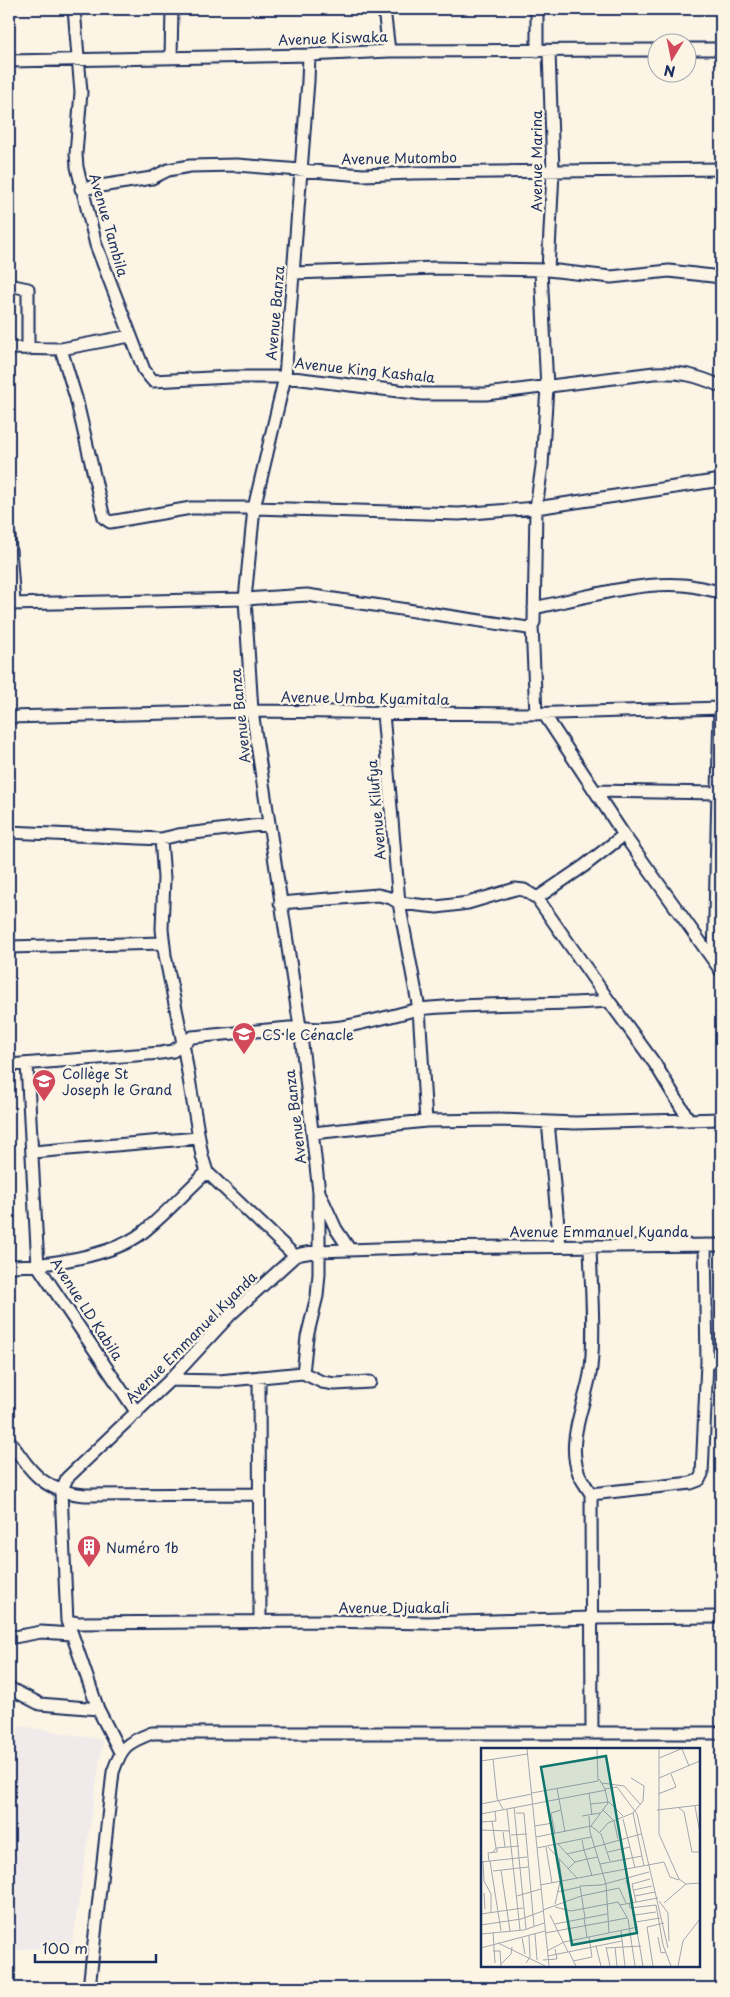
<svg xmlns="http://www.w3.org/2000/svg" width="730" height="1997" viewBox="0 0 730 1997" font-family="'Playpen Sans',sans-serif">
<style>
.built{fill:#f0eaeb}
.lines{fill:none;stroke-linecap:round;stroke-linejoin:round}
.minor-casing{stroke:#1b2f5e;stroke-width:15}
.minor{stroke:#fcf5e5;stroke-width:11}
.labels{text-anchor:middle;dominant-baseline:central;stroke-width:5;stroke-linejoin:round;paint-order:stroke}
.street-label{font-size:14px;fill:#1b2f5e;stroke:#fcf5e5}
.poi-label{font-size:14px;fill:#1b2f5e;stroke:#fcf5e5;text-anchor:start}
.inset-road{fill:none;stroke:#a2a6af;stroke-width:1}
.view{fill:#0f766e;fill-opacity:0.15;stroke:#0f766e;stroke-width:2.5}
.inset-edge{fill:none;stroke:#1b2f5e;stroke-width:2.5}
</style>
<rect width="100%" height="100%" fill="#fcf5e5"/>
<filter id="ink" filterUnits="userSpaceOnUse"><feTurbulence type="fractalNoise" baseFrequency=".02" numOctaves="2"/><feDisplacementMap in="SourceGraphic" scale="10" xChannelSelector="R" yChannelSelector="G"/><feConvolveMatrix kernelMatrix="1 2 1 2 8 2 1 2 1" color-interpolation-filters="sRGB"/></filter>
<g filter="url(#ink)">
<!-- built -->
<path class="built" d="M9,1724L103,1740L72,1944L9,1951Z"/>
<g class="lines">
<!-- minor casing -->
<g class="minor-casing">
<path id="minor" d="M74,9L81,92L76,154L77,167L96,245L144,370L153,381L230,377H285L423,394H486L654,373C683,372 695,375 721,386
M384,9L389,51
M688,49H721
M537,51V9
M171,57L172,9
M9,61L309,55L389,51L658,50
M81,189L152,178L168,170L190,166L237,165L363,175L412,173L721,169
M548,270L553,172L549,51
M294,273L436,268L548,270L611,277L669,271L721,277
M9,285L28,289V349
M9,348L61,349L130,336
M61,349L76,398L104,518L110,522L191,508H254L459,514L536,508L721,480
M9,536L14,603
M9,604L245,599L307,595L528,628L532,626L534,622L536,508L542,466L547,387L541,270
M534,608C577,599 640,581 683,585C696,586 709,590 721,592
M532,626L536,714
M383,713L399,903L437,907L468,903L515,889L524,890L537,898
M544,714L624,835L721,971
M9,717L252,711L525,714L721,708
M595,791L718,793
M9,832L161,839L178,835L268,824
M161,839L164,878L162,929L165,955L183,1043L202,1156L207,1172L295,1256
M280,903L378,895L391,898L399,903L419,1009C482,1002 546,1006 609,1001L655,1064L689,1120
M9,947L163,943
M714,959L720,708
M609,1001L537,898L584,866L624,835
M27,1064L38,1266L137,1413
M9,1065L161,1053L173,1051L192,1037L300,1027C334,1034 385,1017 419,1009L426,1121
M548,1122L560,1246
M313,1133L426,1121L500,1120L575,1123L721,1119
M33,1152L198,1138
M320,1194L336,1229L350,1250
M590,1246C591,1286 595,1328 591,1368C587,1402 565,1439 579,1474C582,1481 587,1487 591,1494
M9,1266C45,1266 113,1256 142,1233C165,1215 185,1192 207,1172
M707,1362H721
M303,1373L307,1337L317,1296L319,1274V1192L300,1027L252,711L245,599L254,508L285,377L308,81L309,55
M259,1377L260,1622
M170,1380L219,1381L303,1373L322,1382L335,1384L370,1382
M9,1440C32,1473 44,1492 85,1495L259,1494
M67,1621L78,1623L324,1621L428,1623L591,1618L721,1617
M72,1634L67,1621L61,1492L67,1478L170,1380L231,1314L295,1256L301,1254L318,1251L408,1248L721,1245
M9,1638L41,1632L72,1634L98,1709L120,1752
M9,1688L40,1704L98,1709
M592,1733L591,1494L691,1483L699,1480L702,1474L707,1362L705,1245
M89,1988L113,1772C122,1746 126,1743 152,1733H721"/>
</g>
<!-- minor -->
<use href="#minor" class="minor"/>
</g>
</g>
<!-- icons -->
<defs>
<g id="school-pin" transform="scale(1.25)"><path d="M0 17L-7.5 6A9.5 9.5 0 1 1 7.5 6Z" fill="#d1495b" stroke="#fcf5e5"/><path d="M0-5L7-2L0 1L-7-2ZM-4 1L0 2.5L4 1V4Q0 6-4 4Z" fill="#fff"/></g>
<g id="building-pin" transform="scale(1.25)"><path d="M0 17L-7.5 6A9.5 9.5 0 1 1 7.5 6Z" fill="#d1495b" stroke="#fcf5e5"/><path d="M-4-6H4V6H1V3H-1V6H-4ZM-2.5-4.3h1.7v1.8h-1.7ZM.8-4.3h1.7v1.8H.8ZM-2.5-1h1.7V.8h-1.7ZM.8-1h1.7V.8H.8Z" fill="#fff"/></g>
</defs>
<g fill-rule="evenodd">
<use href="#school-pin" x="244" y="1034"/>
<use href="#school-pin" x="44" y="1081"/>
<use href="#building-pin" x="89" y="1547"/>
</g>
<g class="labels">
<!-- street labels -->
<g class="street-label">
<text transform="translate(333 38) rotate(-2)">Avenue Kiswaka</text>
<text transform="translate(399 158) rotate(-1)">Avenue Mutombo</text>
<text transform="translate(536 161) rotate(-90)">Avenue Marina</text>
<text transform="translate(109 225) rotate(74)">Avenue Tambila</text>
<text transform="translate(275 313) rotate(-85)">Avenue Banza</text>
<text transform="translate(365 370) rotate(6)">Avenue King Kashala</text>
<text transform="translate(365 698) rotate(1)">Avenue Umba Kyamitala</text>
<text transform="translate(240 716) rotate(-96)">Avenue Banza</text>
<text transform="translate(376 810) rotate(-95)">Avenue Kilufya</text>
<text transform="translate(295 1117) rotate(-97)">Avenue Banza</text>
<text x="599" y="1231">Avenue Emmanuel Kyanda</text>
<text transform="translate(87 1309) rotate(57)">Avenue LD Kabila</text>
<text transform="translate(191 1337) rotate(-45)">Avenue Emmanuel Kyanda</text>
<text x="394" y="1607">Avenue Djuakali</text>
</g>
<!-- poi labels -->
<g class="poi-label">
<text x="262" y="1034">CS le Cénacle</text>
<text x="62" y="1073">Collège St<tspan x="62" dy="16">Joseph le Grand</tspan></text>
<text x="106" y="1547">Numéro 1b</text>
</g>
</g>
<!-- overview -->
<g transform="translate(481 1748)">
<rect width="219" height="219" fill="#fcf5e5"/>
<path class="inset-road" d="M46,1L68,218M178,1V86L198,131L205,136M201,1L208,18M178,10L200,1M12,11L16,50L22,61M0,13L47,6M178,30L219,13M118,31L124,41L136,39L156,66L187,200M121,35L143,38L160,57M51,45L117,33L116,1M108,45L111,67M177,46L195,39L190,26M0,56L51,46M110,56L128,54L142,68M214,58L218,80M33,59L45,181M198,60L203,64L211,104H219M26,61L39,182M80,62L84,84M122,62L133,73L137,91M176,62L219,57M35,65H43L53,178M152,65L163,118M0,66L125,42M101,68L119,65M108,68L109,84L125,136L128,185M142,71L154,120M11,73L15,100L11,105M0,74L15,73L14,63M54,78L72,75M110,78L120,86L129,113M0,82L29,83M22,84L24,99M119,84L127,75L152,65L162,53L163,38L150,30M74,86L70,65L80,62L76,40M30,87L46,86M55,89L110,78L127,55L124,41M101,92L103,102L160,86M77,96L86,106L103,102L106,111L117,109M65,99L71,135M67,99L96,130M15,100L38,98M56,100L110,89M127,104L149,99M86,106L94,114L87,121M78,112L81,134M2,113L3,133L10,146V165M8,113L7,105L16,104V100M9,113L20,183M0,114L46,109M94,114L106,111L111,128M119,116L161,108M20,122L29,183M12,123L47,119M145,132L152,154M59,137L183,114L189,129L198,132M153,142L171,138M76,144L99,139M3,145L4,161M36,148L60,141M154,148L174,144M178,153L187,165L188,193M155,154L151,136L169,131M148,155L149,160L175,157M183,155L205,136L219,135M74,156L79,134M139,157L177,150M175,157L182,197L190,218M74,159L90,163L137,154L147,171L154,218M152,160L162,218M62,162L100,148L138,140L145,155M0,166L42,160M69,167L87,204M154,167L175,164M103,170L106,189M104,170L99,138L120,137L168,124M155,174L179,170M74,176L126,166M0,177L40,171L62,163M140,183L144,218M12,184L14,215M64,185L146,170M0,186L43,182L63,175M54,186L56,212M177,189L180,205L185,204M41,190L44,206M17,195L64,218M115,198L120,218M125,199L129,218M134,199L136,218M0,200L64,183M125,200L160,198M12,203H19L20,218M66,203L83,194L157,179M88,204L95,218M67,208L141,193M62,212L76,211L74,201M92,213L111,209L108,189M45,215L49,209L48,188M20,216L30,206L31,199M172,218L166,179L183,175M197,218L202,193L219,171"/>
<path class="view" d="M125,8L156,185L91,197L60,19Z"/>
<rect width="219" height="219" class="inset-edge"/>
</g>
<!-- margin -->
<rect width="730" height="1997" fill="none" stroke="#fcf5e5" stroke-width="30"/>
<rect x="15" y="15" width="700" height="1967" fill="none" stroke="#1b2f5e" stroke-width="2" filter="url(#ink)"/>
<!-- north arrow -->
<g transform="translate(672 58) rotate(190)"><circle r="24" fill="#fcf5e5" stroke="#a2a6af"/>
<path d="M0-4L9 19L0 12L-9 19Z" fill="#d1495b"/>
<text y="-8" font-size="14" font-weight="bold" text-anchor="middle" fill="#1b2f5e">N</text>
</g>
<!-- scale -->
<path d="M35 1954v8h121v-8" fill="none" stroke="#1b2f5e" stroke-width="2.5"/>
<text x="42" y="1954" font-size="15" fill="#1b2f5e" stroke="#fcf5e5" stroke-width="4" paint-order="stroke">100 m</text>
</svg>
